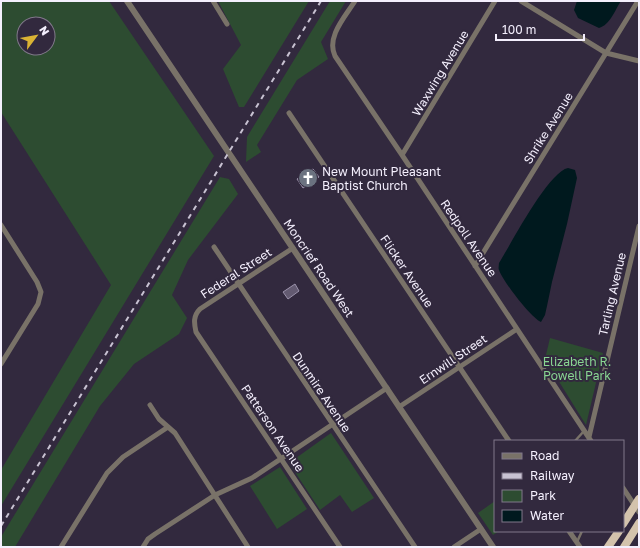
<svg xmlns="http://www.w3.org/2000/svg" width="640" height="548" viewBox="0 0 640 548" font-family="'Golos Text',sans-serif">
<style>
.green{fill:#2d4c31;fill-rule:evenodd}
.water{fill:#00191e}
.building{fill:#635a71;stroke:#9b92ab}
.lines{fill:none;stroke-linecap:round;stroke-linejoin:round}
.service{stroke:#797268;stroke-width:2.5}
.minor{stroke:#797268;stroke-width:5}
.tertiary{stroke:#797268;stroke-width:6}
.trunk{stroke:#d3c3ac;stroke-width:8}
.rail{stroke:#c8c2d2;stroke-width:2;stroke-dasharray:5 5;stroke-linecap:butt}
.labels{text-anchor:middle;dominant-baseline:central;stroke-width:4;stroke-linejoin:round;paint-order:stroke}
.street-label{font-size:12px;fill:#f4effd;stroke:#32293e}
.poi-label{font-size:12px;fill:#f4effd;stroke:#32293e;text-anchor:start}
.park-label{font-size:12px;fill:#89d692;stroke:#32293e}
</style>
<rect width="100%" height="100%" fill="#32293e"/>
<!-- green -->
<path class="green" d="M1,1H109L214,156L1,506V470L111,285L1,112ZM24,24H48V48H24Z
M218,1H309L244,107H239L223,69L241,45Z
M330,1H346L321,42L328,59L297,80L257,145L261,152L246,162L247,137Z
M220,177L229,179L238,194L188,260L172,295L187,318L179,334L134,364L100,406L15,547H1V537Z
M550,338L603,353L586,425L545,359Z
M331,433L374,498L352,512L340,495L320,510L289,463Z
M280,467L307,509L277,529L250,486Z
M495,501V531H499L493,535L478,513Z"/>
<!-- water -->
<path class="water" d="M577,1H621C615,10 610,25 599,28L578,18L574,10Z
M568,168L575,170L577,178L567,224L552,282L547,306L545,315L541,322C531,318 502,280 499,270C498,268 499,265 499,263C511,244 548,172 568,168Z"/>
<!-- building -->
<path class="building" d="M313,169L319,177L303,188L297,179Z
M295,284L299,291L288,299L283,292Z"/>
<g class="lines">
<!-- service -->
<path class="service" d="M575,441L584,431
M577,542L582,531"/>
<!-- minor -->
<path class="minor" d="M213,1L227,24
M355,1C345,17 326,37 335,56L402,155L591,441
M521,1L606,53L639,61
M289,113L509,441
M402,155L495,1
M1,225L37,282L41,292L38,304L1,364
M214,247L415,547
M293,248L200,309C193,316 194,323 196,332L340,547
M475,266L638,1
M150,405L159,419L175,433L248,547
M399,407L517,329
M589,437L639,226
M623,488L639,512
M569,531L580,547
M61,547L107,473L123,457L168,427
M143,547L148,539L155,534L215,495L252,478L387,388
M454,547L481,529"/>
<!-- tertiary -->
<path class="tertiary" d="M127,1L493,547"/>
<!-- trunk -->
<path class="trunk" d="M623,524L639,499
M608,547L619,531
M624,547L639,523"/>
<!-- rail -->
<path class="rail" d="M1,526L321,1"/>
</g>
<!-- icons -->
<defs>
<g id="church-disc" transform="scale(1)"><circle r="9.5" fill="#6b7280" stroke="#32293e"/><path d="M-1.2-6h2.4v3.5h3.3v2.4h-3.3V6h-2.4V-.1h-3.3v-2.4h3.3Z" fill="#fff"/></g>
</defs>
<g fill-rule="evenodd">
<use href="#church-disc" x="308" y="178"/>
</g>
<g class="labels">
<!-- street labels -->
<g class="street-label">
<text transform="translate(440 73) rotate(-59)">Waxwing Avenue</text>
<text transform="translate(548 128) rotate(-58)">Shrike Avenue</text>
<text transform="translate(469 238) rotate(56)">Redpoll Avenue</text>
<text transform="translate(319 268) rotate(56)">Moncrief Road West</text>
<text transform="translate(407 271) rotate(56)">Flicker Avenue</text>
<text transform="translate(236 273) rotate(-33)">Federal Street</text>
<text transform="translate(612 294) rotate(-77)">Tarling Avenue</text>
<text transform="translate(453 359) rotate(-34)">Ernwill Street</text>
<text transform="translate(322 392) rotate(56)">Dunmire Avenue</text>
<text transform="translate(273 428) rotate(56)">Patterson Avenue</text>
</g>
<!-- poi labels -->
<g class="poi-label">
<text x="322" y="171">New Mount Pleasant<tspan x="322" dy="14">Baptist Church</tspan></text>
</g>
<!-- park labels -->
<g class="park-label">
<text x="577" y="361">Elizabeth R.<tspan x="577" dy="14">Powell Park</tspan></text>
</g>
</g>
<!-- border -->
<rect width="640" height="548" fill="none" stroke="#f4effd" stroke-width="4"/>
<!-- legend -->
<rect x="494" y="440" width="130" height="92" fill="#32293e" stroke="#80788a"/>
<rect x="502" y="453" width="20" height="6" fill="#797268" stroke="#80788a"/>
<text x="530" y="460" font-size="12" fill="#f4effd">Road</text>
<rect x="502" y="473" width="20" height="6" fill="#c8c2d2" stroke="#80788a"/>
<text x="530" y="480" font-size="12" fill="#f4effd">Railway</text>
<rect x="502" y="490" width="20" height="12" fill="#2d4c31" stroke="#80788a"/>
<text x="530" y="500" font-size="12" fill="#f4effd">Park</text>
<rect x="502" y="510" width="20" height="12" fill="#00191e" stroke="#80788a"/>
<text x="530" y="520" font-size="12" fill="#f4effd">Water</text>
<!-- north arrow -->
<g transform="translate(36 36) rotate(58)"><circle r="19" fill="#32293e" stroke="#80788a"/>
<path d="M0-3L7 15L0 10L-7 15Z" fill="#dab334"/>
<text y="-6" font-size="11" font-weight="bold" text-anchor="middle" fill="#f4effd">N</text>
</g>
<!-- scale -->
<path d="M496 34v6h88v-6" fill="none" stroke="#f4effd" stroke-width="2"/>
<text x="502" y="34" font-size="12" fill="#f4effd" stroke="#32293e" stroke-width="3" paint-order="stroke">100 m</text>
</svg>
